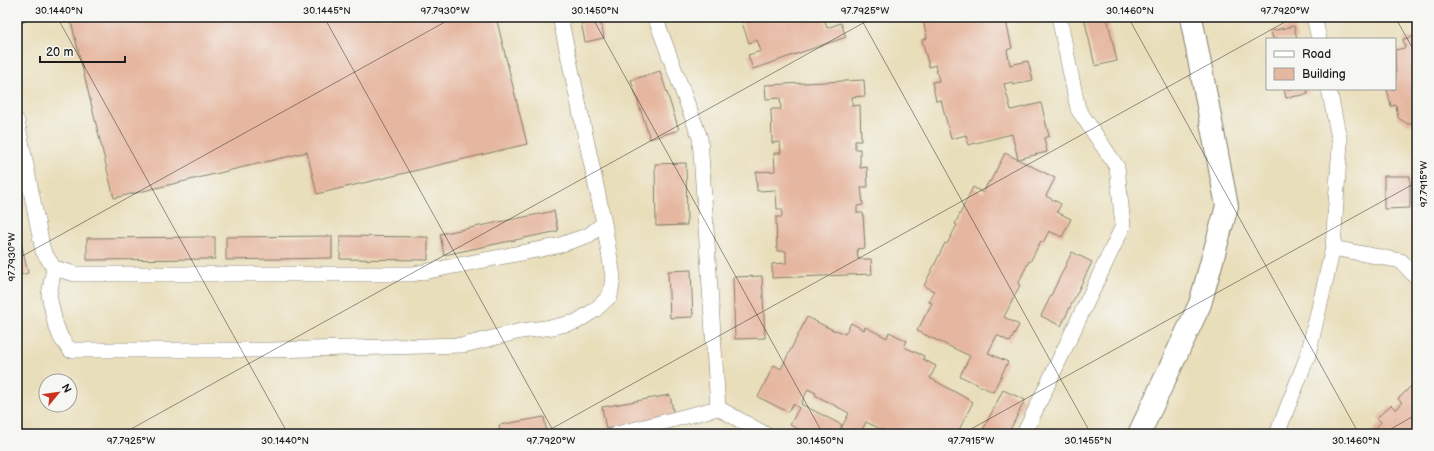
<svg xmlns="http://www.w3.org/2000/svg" width="1434" height="451" viewBox="0 0 1434 451" font-family="'Balsamiq Sans',sans-serif">
<style>
.building{fill:#e6b7a0}
.lines{fill:none;stroke-linecap:round;stroke-linejoin:round}
.lane-casing{stroke:#827d6b;stroke-width:16}
.street-casing{stroke:#827d6b;stroke-width:24}
.lane{stroke:#fff;stroke-width:15}
.street{stroke:#fff;stroke-width:22}
.ticks{fill:none;stroke:#1c1c1c;stroke-width:1;stroke-opacity:0.45}
.neatline{fill:none;stroke:#1c1c1c;stroke-width:1.5}
.ticks-label{font-size:10px;text-anchor:middle;fill:#1c1c1c}
</style>
<rect width="100%" height="100%" fill="#f6f6f2"/>
<filter id="ink" filterUnits="userSpaceOnUse"><feTurbulence type="fractalNoise" baseFrequency=".025" numOctaves="2"/><feDisplacementMap in="SourceGraphic" scale="8" xChannelSelector="R" yChannelSelector="G"/><feConvolveMatrix kernelMatrix="1 2 1 2 8 2 1 2 1" color-interpolation-filters="sRGB"/></filter>
<filter id="wash" filterUnits="userSpaceOnUse"><feTurbulence type="fractalNoise" baseFrequency=".012" numOctaves="4" result="noise"/><feDisplacementMap in="SourceGraphic" scale="16" xChannelSelector="R" yChannelSelector="G"/><feGaussianBlur stdDeviation="0.9" result="paint"/><feColorMatrix in="noise" values="0 0 0 0 0 0 0 0 0 0 0 0 0 0 0 0 0 1.4 0 .05"/><feComposite in="paint" operator="in"/></filter>
<g filter="url(#wash)">
<rect width="100%" height="100%" fill="#e9deba"/>
<g id="blocks">
<!-- building -->
<path class="building" d="M70,17H496L527,144L317,194L307,152L114,198Z
M580,17H600L604,38L585,42Z
M740,17H824L827,28L841,23L846,37L753,69L748,55L761,51L757,40L749,43Z
M917,17H1000L1001,22L1006,21L1012,48L1007,50L1010,65L1028,61L1033,80L1013,85L1012,82L1004,84L1011,110L1041,103L1049,136L1044,138L1047,152L1018,159L1012,134L968,145L966,135L951,139L941,100L936,101L932,82L939,81L935,65L929,67L922,40L927,38L923,20L918,21Z
M1084,17H1107L1117,61L1095,66Z
M1414,19H1417V29L1416,30Z
M1294,26L1297,39H1273L1271,31Z
M1417,36V123L1408,124L1398,118L1396,105L1391,106L1387,89H1395V80H1396L1395,50L1405,48L1403,39Z
M660,71L679,130L650,139L631,80Z
M864,80L865,96L852,97V106L860,105L861,141H855V149H860V168L867,167L868,187H861L863,205L857,206V213H863L865,248L857,249L858,259H871L872,274L772,278V264L786,263V251H777L776,217H782V209H777L776,190L757,191L756,172L775,171L774,153H781L780,142L772,143L771,109H781L780,98L766,99L765,85Z
M1284,89H1307L1308,94L1286,98Z
M1005,153L1055,178L1046,196L1061,204L1057,212L1071,219L1062,237L1049,231L1043,243L1041,241L1030,262L1029,261L1018,284L1020,285L1004,317L1019,325L1010,342L997,335L988,353L1008,362L993,392L960,376L970,356L917,331L932,303L929,302L934,291L924,286L945,243L947,244L957,225L955,224L973,187L983,193L989,181L990,182Z
M686,163L687,225L656,226L655,164Z
M1384,176H1410V208L1384,209Z
M554,211L558,231L444,255L440,234Z
M17,225L28,273L17,276Z
M332,236V258L226,260V237Z
M340,236L428,237V260L340,259Z
M215,237V259L87,260V238Z
M1072,252L1092,262L1061,326L1041,316Z
M691,270L693,317L670,318L668,271Z
M762,276L765,338L735,339L733,277Z
M807,317L835,331L836,330L845,334L851,323L864,330L865,327L887,338L889,332L907,341L904,347L924,356L923,359L936,366L930,378L973,402L957,434H891L866,422L860,434H847L840,431L849,413L815,395L816,393L808,389L801,404L842,425L838,434H808L790,425L799,408L793,404L788,412L758,397L774,365L781,369Z
M1411,386L1415,391L1417,389V434H1372V432L1381,422L1377,418L1391,405L1396,410L1402,403L1398,399Z
M1003,390L1025,400L1008,434H986L982,432Z
M670,395L674,416L606,429L602,407Z
M544,417L547,434H500L499,425Z"/>
</g>
</g>
<g filter="url(#ink)">
<use href="#blocks" fill-opacity="0" stroke="#827d6b" stroke-width="1"/>
<g class="lines">
<!-- lane casing -->
<g class="lane-casing">
<path id="lane" d="M655,17L700,138L718,408L765,434
M1314,17L1319,39
M1329,89L1340,143L1333,248
M17,121L43,251L54,268L75,274H413L557,246L589,235L604,223L560,17
M54,268L49,295L55,323L61,338L70,350H271L464,345L521,331L553,327L576,322L595,310L610,296L613,277L604,223
M617,434L718,408
M1024,434L1123,226L1117,167L1078,109L1059,17
M1277,434L1308,355L1333,248L1401,261L1417,278"/>
</g>
<!-- street casing -->
<g class="street-casing">
<path id="street" d="M1139,434L1200,304L1227,206L1191,17"/>
</g>
<!-- lane -->
<use href="#lane" class="lane"/>
<!-- street -->
<use href="#street" class="street"/>
</g>
</g>
<!-- ticks -->
<path class="ticks" d="M57,17L288,434M324,17L555,434M592,17L823,434M860,17L1091,434M1128,17L1359,434M1395,17L1417,56M17,27L35,17M17,259L454,17M17,429L20,434M122,434L874,17M542,434L1294,17M962,434L1417,182M1382,434L1417,414"/>
<!-- margin -->
<rect width="1434" height="451" fill="none" stroke="#f6f6f2" stroke-width="44"/>
<!-- legend -->
<rect x="1266" y="38" width="130" height="52" fill="#f6f6f2" stroke="#9f9f9c"/>
<rect x="1274" y="51" width="20" height="6" fill="#ffffff" stroke="#9f9f9c"/>
<text x="1302" y="58" font-size="12" fill="#1c1c1c">Road</text>
<rect x="1274" y="68" width="20" height="12" fill="#e6b7a0" stroke="#9f9f9c"/>
<text x="1302" y="78" font-size="12" fill="#1c1c1c">Building</text>
<!-- north arrow -->
<g transform="translate(58 393) rotate(61)"><circle r="19" fill="#f6f6f2" stroke="#9f9f9c"/>
<path d="M0-3L7 15L0 10L-7 15Z" fill="#c8321e"/>
<text y="-6" font-size="11" font-weight="bold" text-anchor="middle" fill="#1c1c1c">N</text>
</g>
<!-- scale -->
<path d="M40 56v6h85v-6" fill="none" stroke="#1c1c1c" stroke-width="2"/>
<text x="46" y="56" font-size="12" fill="#1c1c1c" stroke="#f6f6f2" stroke-width="3" paint-order="stroke">20 m</text>
<rect x="22" y="22" width="1390" height="407" class="neatline"/>
<g class="ticks-label">
<text x="59" y="14">30.1440°N</text>
<text x="327" y="14">30.1445°N</text>
<text x="445" y="14">97.7930°W</text>
<text x="595" y="14">30.1450°N</text>
<text x="865" y="14">97.7925°W</text>
<text x="1130" y="14">30.1460°N</text>
<text x="1285" y="14">97.7920°W</text>
<text transform="translate(1423 184) rotate(-90)" y="4">97.7915°W</text>
<text transform="translate(11 257) rotate(-90)" y="4">97.7930°W</text>
<text x="131" y="444">97.7925°W</text>
<text x="285" y="444">30.1440°N</text>
<text x="551" y="444">97.7920°W</text>
<text x="820" y="444">30.1450°N</text>
<text x="971" y="444">97.7915°W</text>
<text x="1088" y="444">30.1455°N</text>
<text x="1356" y="444">30.1460°N</text>
</g>
</svg>
